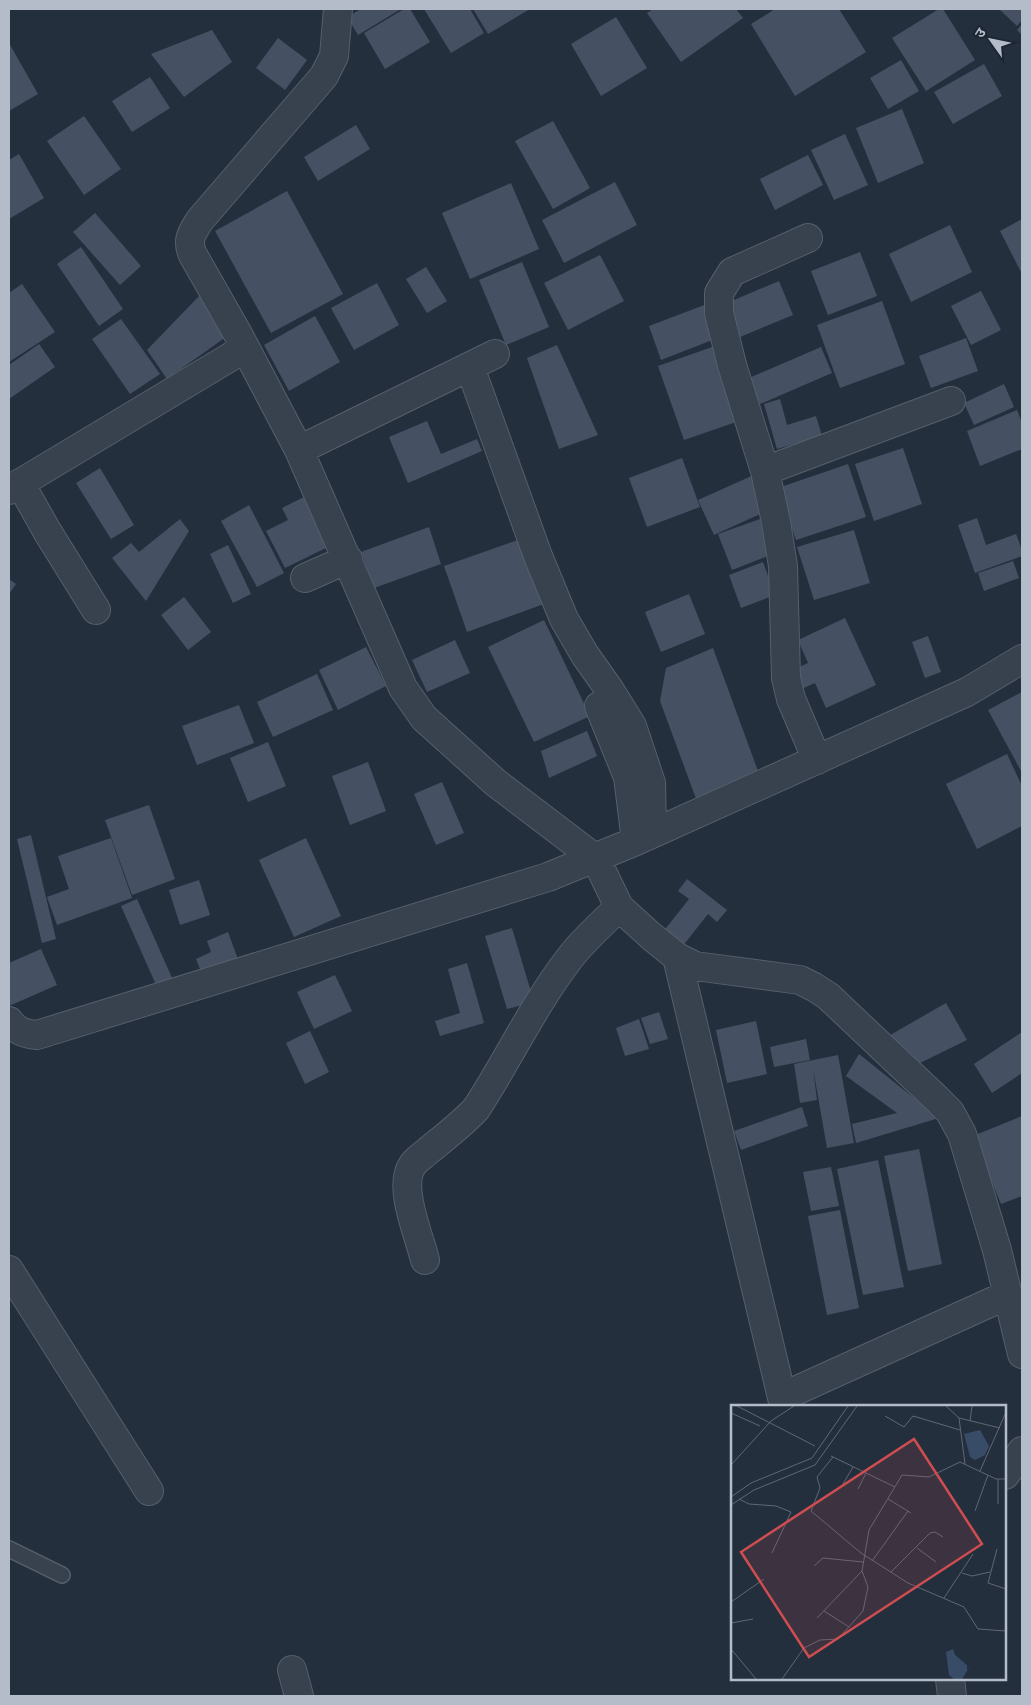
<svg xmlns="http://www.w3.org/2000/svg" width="1031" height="1705" viewBox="0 0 1031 1705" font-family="Figtree,'Noto Sans Devanagari',sans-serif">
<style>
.building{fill:#455162}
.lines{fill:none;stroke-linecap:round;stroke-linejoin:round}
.lane-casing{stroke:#565f6c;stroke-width:18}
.street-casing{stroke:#565f6c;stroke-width:30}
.lane{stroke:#38414e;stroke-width:15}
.street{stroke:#38414e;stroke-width:28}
.inset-road{fill:none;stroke:#5e6776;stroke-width:1}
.view{fill:#ce4d50;fill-opacity:0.15;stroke:#ce4d50;stroke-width:2.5}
.inset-edge{fill:none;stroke:#b4bcc9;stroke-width:2.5}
</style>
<rect width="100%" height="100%" fill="#242f3e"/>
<!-- building -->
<path class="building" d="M361,9H401L358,35L347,17Z
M404,9H410L430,42L385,69L364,33Z
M424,9H470L484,33L451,53Z
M473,9H530L488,34Z
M653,9H736L743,18L681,62L647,13Z
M775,9H839L866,52L795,96L751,24Z
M939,9H943L975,60L926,91L892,38Z
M999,9H1022V20L1017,26Z
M616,17L647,68L601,96L571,44Z
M1022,24V35L1017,30Z
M212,30L232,62L184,97L151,54Z
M278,38L307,60L285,90L256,68Z
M9,43L38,94L9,111Z
M901,60L919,91L888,109L870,78Z
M984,64L1002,96L953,124L934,92Z
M150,77L170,108L132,132L112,101Z
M902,109L924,163L878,183L856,128Z
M84,116L121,169L84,195L47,141Z
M553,121L590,188L553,209L515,141Z
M356,125L370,149L318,181L304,157Z
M845,134L868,185L834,200L811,150Z
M19,154L44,198L9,219V160Z
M808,155L823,185L775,210L760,179Z
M615,182L637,225L564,263L542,220Z
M511,183L539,249L470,279L442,213Z
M287,191L343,294L271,333L215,231Z
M95,213L141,266L120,285L73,232Z
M1022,219V274L1000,231Z
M950,225L972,272L911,302L889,254Z
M81,247L123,309L99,326L57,264Z
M860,252L877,296L828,315L811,271Z
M600,255L624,301L568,330L544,283Z
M522,262L549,327L506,345L479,280Z
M426,267L447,301L427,313L406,279Z
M779,281L793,315L740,337L727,303Z
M377,283L399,325L354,350L331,308Z
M22,284L55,332L9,362V293Z
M981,291L1001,330L971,345L951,306Z
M201,294L230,334L167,379L147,350Z
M882,301L905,364L840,388L817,325Z
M707,304L720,337L661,360L649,326Z
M315,316L340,362L289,391L264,345Z
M121,319L160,374L130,394L92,339Z
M966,338L978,371L931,388L919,356Z
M39,344L55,367L9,399V365Z
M557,345L598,435L559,449L527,358Z
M715,346L742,420L684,440L658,366Z
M821,347L832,373L760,404L749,378Z
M1004,384L1014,407L974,425L964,403Z
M780,399L787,425L816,416L822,436L777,449L764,404Z
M1017,410L1022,423V449L980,466L967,431Z
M427,421L441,454L477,439L482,451L408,483L389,437Z
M903,448L922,504L874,521L855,464Z
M682,458L700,507L647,527L629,478Z
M848,464L866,517L796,540L778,488Z
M100,468L134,525L111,539L76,483Z
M756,474L771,509L714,535L698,500Z
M310,494L334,544L285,568L266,531L288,520L282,508Z
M249,505L284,573L257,587L221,521Z
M977,518L986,545L1016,534L1022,550V556L975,573L958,525Z
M180,519L189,531L146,601L112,558L131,543L139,552Z
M760,519L773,554L732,570L718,534Z
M429,527L441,564L374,588L361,552Z
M854,530L870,583L814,600L797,547Z
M521,539L544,604L467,632L444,566Z
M228,545L251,594L233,603L210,554Z
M1013,561L1019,578L984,591L978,573Z
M763,562L775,595L741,608L729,575Z
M9,579L16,584L9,594Z
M689,594L705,634L661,652L645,612Z
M184,597L211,632L188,650L161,615Z
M845,618L876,685L826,708L815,683L799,690L790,671L808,663L798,640Z
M544,620L590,716L534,742L488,647Z
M928,636L941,672L925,678L912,642Z
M455,640L470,673L427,692L412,660Z
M366,647L386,686L338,710L319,670Z
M713,648L762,782L698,804L660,701L666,668Z
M317,674L333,710L273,737L257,702Z
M1022,692V770L1021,771L988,710Z
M239,705L254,743L197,765L182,726Z
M587,731L597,756L549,778L541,751Z
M268,742L286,786L248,802L230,758Z
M1007,754L1022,786V826L977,849L946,784Z
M368,762L386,811L350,825L332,776Z
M442,782L464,833L436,845L414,794Z
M149,805L175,879L132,895L105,820Z
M31,835L56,939L42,943L17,839Z
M111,838L132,898L57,925L47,897L69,889L58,856Z
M306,838L341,916L294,937L259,860Z
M687,879L727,910L717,922L708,914L682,947L663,932L689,899L678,891Z
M199,880L210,915L180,925L169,890Z
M137,899L173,980L157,987L121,906Z
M512,928L534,1002L507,1009L485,936Z
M228,932L239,962L203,977L196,959L211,952L207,941Z
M41,949L57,985L9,1006V963Z
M467,963L484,1023L440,1036L435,1021L460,1013L448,969Z
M335,975L352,1011L314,1029L297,992Z
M946,1003L967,1040L920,1063L885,1038Z
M659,1012L668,1039L650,1044L641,1018Z
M639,1019L649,1049L625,1056L616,1028Z
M756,1021L767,1074L727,1083L716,1030Z
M310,1031L329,1072L305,1084L286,1043Z
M1022,1032V1073L992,1093L974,1064Z
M806,1039L810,1060L774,1067L770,1047Z
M859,1054L939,1118L856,1143L852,1124L897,1113L846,1076Z
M838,1055L854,1143L827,1148L813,1068L817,1100L800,1103L794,1064Z
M802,1107L808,1126L741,1150L734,1131Z
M1022,1116V1196L1001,1204L973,1136Z
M919,1149L942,1264L908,1271L884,1156Z
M878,1160L904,1287L863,1295L837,1169Z
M831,1167L839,1206L811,1211L803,1172Z
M840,1210L859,1308L827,1315L808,1216Z"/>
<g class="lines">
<!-- lane casing -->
<g class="lane-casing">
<path id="lane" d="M9,1549L62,1575"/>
</g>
<!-- street casing -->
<g class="street-casing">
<path id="street" d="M338,9L334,56L324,76L200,220C192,233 186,240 193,255L239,336L299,450L403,688L424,718L496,783L596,859L619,907L651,936L677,957L695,966L800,980L814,987L828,996L937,1099L950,1112L962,1134L997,1250L1022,1354
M808,238L732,272L719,293V313L732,365L765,471L776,522L783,566L786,678L791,699L817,760
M470,367L538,556L564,619L585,655L609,689L632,726L651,783L652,833
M299,450L495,354
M765,471L951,401
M20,483L47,531L96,610
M9,490L232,356L239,351L242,344
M305,578L348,559
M599,706L628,777L636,841
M677,957L784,1406
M9,1021C16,1031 25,1034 37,1035L548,877L636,841L967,692L1022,659
M425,1260C419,1235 398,1187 412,1166C415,1160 424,1155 429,1150C445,1137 462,1124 476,1109C508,1060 533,1006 569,959C583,940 602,924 619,907
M9,1270L149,1491
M782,1397L1007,1295
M1005,1475L1022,1451
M292,1670L299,1696
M950,1679L952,1696"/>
</g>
<!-- lane -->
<use href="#lane" class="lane"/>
<!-- street -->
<use href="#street" class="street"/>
</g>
<!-- overview -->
<g transform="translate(731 1405)">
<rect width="275" height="275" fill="#242f3e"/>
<path d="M249,25L258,41L254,50L244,55L239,52L233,29ZM222,244L224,250L236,260V265L239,261L231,274H223L218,270L215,247Z" fill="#394c67"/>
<path class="inset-road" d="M6,1L84,41M215,1L228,13L234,59M0,8L29,21M154,11L173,22L182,11L229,25M228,13L269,23M239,16L241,1M100,51L164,82M102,52L86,72L89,83L80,106L130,148L177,178L233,202L247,224L275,226M0,60L40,16L63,1M249,66L275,7M112,79L122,62M127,84L135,68M0,92L20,78L81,53L117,1M8,94L18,99L45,101L60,107L41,148M157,94L180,108M267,99V74M0,100L23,85L84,60L126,1M244,106L257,70M186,143L205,157M266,144L257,178L275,184M141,156L177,106M83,161L92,153L132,157M160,167L199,128L204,127L212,132M231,168L241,171L259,167M213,193L242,149M0,197L33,174M93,206L118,222M86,213L131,166M0,218L22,214M0,244L25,274M51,274L73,243L89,235L107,234L132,206L137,182L131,166L138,125L171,70L198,72L229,57L265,74H275"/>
<path class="view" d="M183,34L251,139L78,252L10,147Z"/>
<rect width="275" height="275" class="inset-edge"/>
</g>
<!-- border -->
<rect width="1031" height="1705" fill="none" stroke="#b4bcc9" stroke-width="20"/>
<!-- north arrow -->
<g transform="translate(991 40) rotate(303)" stroke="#1d2633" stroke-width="4" paint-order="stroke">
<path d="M0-4L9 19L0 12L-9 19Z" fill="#b4bcc9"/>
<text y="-8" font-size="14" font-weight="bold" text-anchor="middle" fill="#b4bcc9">उ</text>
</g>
</svg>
